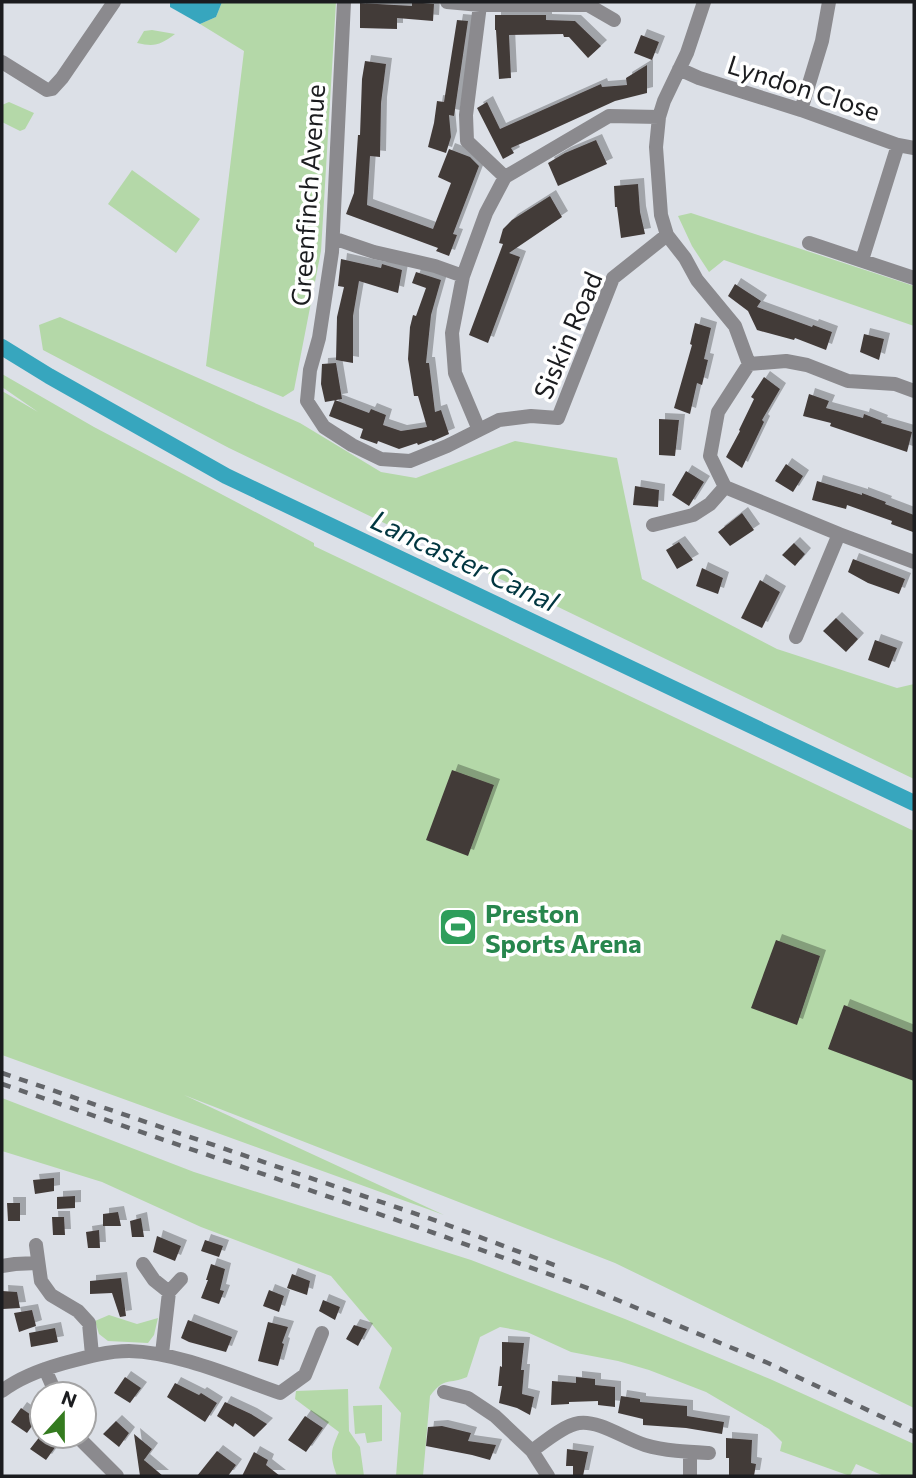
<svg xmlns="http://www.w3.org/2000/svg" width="916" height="1478" viewBox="0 0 916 1478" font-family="Commissioner,sans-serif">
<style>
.green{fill:#b4d8a8}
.water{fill:#37a6be}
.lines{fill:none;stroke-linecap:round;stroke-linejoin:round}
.canal{stroke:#37a6be;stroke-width:16}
.building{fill:#433b39;filter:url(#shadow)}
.minor{stroke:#8b8a8e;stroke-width:14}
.rail{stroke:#636569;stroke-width:4.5;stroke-dasharray:9 9;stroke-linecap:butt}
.labels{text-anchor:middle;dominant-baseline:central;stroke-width:7;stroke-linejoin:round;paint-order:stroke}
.street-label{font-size:26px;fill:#1b1c1f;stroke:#fff}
.leisure-label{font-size:26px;font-weight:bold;fill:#27864d;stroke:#fff;text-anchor:start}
.water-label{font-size:28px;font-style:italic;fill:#013640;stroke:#fff}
</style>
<defs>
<filter id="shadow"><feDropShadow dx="6" dy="-6" stdDeviation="0" flood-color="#0004"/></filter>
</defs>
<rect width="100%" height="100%" fill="#dce0e7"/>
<!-- green -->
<path class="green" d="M222,2H336L321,251L294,390L283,397L206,366L244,51L200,24L216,17Z
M152,30L175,34C160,45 155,47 137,43L144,31Z
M9,102L34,113L25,129L20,131L2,122V105Z
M132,170L200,219L176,253L108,204Z
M691,213L914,286V326L724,260L709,272L692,246L678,216Z
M60,317L300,423L381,472L416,478L515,441L617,458L642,579L777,649L897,688L914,684V779L229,448L43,350L39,325Z
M2,374L94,427L314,543V546L914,831V1408L615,1263L184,1095L444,1215L2,1055V391L38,412L2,387Z
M2,1098L194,1172L471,1260L625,1319L770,1379L914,1444V1476H884L856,1464L850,1476L780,1451L782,1442L769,1429L706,1392L649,1370L618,1361L571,1352L527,1332L500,1327L480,1337L467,1377C449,1385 445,1376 430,1396L423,1476H396L401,1413L379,1388L392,1348L331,1276L201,1227L102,1182L2,1151Z
M109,1315L137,1324L158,1318L154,1335L148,1343L108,1341L99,1334L95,1321Z
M348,1389L349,1431L360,1447L364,1476H337C330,1456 330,1452 339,1432L295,1399L296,1391Z
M382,1405V1441L367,1443L365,1433L355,1434L353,1406Z"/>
<!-- water -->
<path class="water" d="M170,2H222L216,17L200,24L170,7Z"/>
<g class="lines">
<!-- canal -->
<path class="canal" d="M2,347L49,376L226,476L914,803"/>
</g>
<!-- building -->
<path class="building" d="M412,2L434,4L433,21L397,18V29L360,28V3L412,6Z
M495,15H546V20L575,21L601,46L588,58L569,37H564L563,34L509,35L511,78L499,79L496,30H495Z
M457,20L468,21L454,116L449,115L451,137L446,153L428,147L434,123L437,101L444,102Z
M641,35L659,42L652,60L634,53Z
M365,61L386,64L381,103L380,157L370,156L367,205L433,229L451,183L438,177L449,149L470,157L479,166L453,234L457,235L449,256L436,251L438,248L346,214L354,193L358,135H360L362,79Z
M647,65V93L615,101L536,137L511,148L514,153L503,159L477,108L487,102L500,129L601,84L602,87L627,85L626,78Z
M596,140L607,164L558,186L548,163L565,153Z
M638,184L640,212L645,234L621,238L617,207H615L614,186Z
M550,196L562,217L509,253L520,257L488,343L469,335L503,244L499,243L503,229L512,220Z
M341,259L381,268L382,264L402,270L398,293L359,281L353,316V363L336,360L337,317L344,287L338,286Z
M416,272L441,280L431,315L426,363H429L435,412L441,410L449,434L433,441L431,440L418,445L417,443L399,449L378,441L377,444L360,438L363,429L329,416L335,400L369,413L371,409L386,415L383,425L401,431L427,427L418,396H414L408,359L410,327L413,315L416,316L426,288L412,283Z
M735,284L761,301L757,307L812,327L813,325L832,332L826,350L795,338L794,340L757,330L748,311L728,296Z
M695,323L711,328L704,359L708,360L702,385L697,383L690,414L674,408L692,345L690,344Z
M864,334L884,339L879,360L860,352Z
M336,363L342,399L325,402L321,384L322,364Z
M764,377L780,389L762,420L764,422L742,468L726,457L740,431L739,430L754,399L751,397Z
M809,394L829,401L826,408L863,418L864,414L882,421L881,423L912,432L907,452L830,426L831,423L803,416Z
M659,419L679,420L675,456L659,455Z
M786,464L803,476L793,492L775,481Z
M686,471L704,482L689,506L672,495Z
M817,481L862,495V493L886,502L885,504L914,515L913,532L891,524L892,521L847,505L846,509L812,500Z
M635,486L659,490L658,507L633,505Z
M742,513L754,530L730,546L718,532Z
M679,542L693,560L677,569L666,550Z
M794,543L805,554L795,566L782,555Z
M853,559L905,579L899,594L868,583L848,572Z
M702,568L723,578L718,594L696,586Z
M760,580L780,592L762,628L741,618Z
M836,618L858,639L846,652L823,631Z
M875,640L897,648L889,668L868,660Z
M452,770L494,785L468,856L426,840Z
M776,940L820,956L797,1025L751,1008Z
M844,1005L914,1033V1081L828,1049Z
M54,1178V1191L35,1194L33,1180Z
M75,1196V1208L57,1209V1197Z
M7,1203H20V1221H8Z
M118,1212L121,1226H103V1214Z
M52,1217H64L65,1235H53Z
M141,1218L144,1237H132L130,1221Z
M99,1230L100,1248H88L86,1232Z
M157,1236L181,1246L175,1261L153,1252Z
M205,1240L223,1246L219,1257L201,1251Z
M211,1264L225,1269L220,1290L224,1291L219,1304L201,1298L208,1280H206Z
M292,1274L310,1281L307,1295L287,1288Z
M121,1278L126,1316L120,1317L112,1293L90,1294V1281Z
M269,1290L284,1296L279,1312L263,1306Z
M2,1291L17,1292L20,1308L3,1309Z
M323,1300L340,1307L335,1320L319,1311Z
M32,1310L36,1326L19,1332L14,1313Z
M188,1320L232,1337L226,1352L189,1342L181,1338Z
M268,1322L288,1327L282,1343L284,1344L278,1366L258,1361Z
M354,1325L367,1329L358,1346L346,1339Z
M55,1328L58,1342L31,1347L29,1333Z
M502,1342L524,1343L521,1370H524L522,1394L534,1397L530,1415L517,1408L499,1403L502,1386H498L500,1366L502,1367Z
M125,1377L141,1388L130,1403L114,1393Z
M576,1377L595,1379V1385L615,1387V1407L598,1405V1401L569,1402V1404L551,1405L552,1381L576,1383Z
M175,1383L199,1395L201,1393L217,1403L205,1422L167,1397Z
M621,1396L640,1399V1402L687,1406V1416L724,1422L722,1434L686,1428L643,1425V1419L618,1413Z
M225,1402L251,1414L267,1424L254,1437L235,1423L233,1427L217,1416Z
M21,1408L37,1419L27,1433L11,1422Z
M305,1416L323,1428L306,1452L288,1440Z
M116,1421L129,1433L119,1447L103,1434Z
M442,1426L471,1433L468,1441L496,1445L490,1460L472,1455L426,1446L428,1427Z
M134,1434L152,1449L144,1460L163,1476H140Z
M41,1435L56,1446L46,1460L30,1449Z
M726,1438L752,1440L751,1463L756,1464L754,1476H729V1458H726Z
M567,1449L588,1452L583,1476H573V1466H566Z
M217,1451L236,1465L228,1476H197Z
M254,1452L268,1460L266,1465L280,1476H242Z"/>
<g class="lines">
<!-- minor -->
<path class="minor" d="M344,2L332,252L319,338L310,370L307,401L324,427L352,445L381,459L410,461L447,446L479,430
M447,2L480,5H588L614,20
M704,2L687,53L664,101L659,117L656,147L661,215L667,235L685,258L697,280L735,326L749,364L718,412L710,456L725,487L839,534L914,562
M480,5L466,115L467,141L505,177
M2,62L47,90L52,89L62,78L114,2
M679,69L699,78L801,110L898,145L914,148
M801,110L822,41L829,2
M659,117L609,116L505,177L486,213L463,276L452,333L455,373L479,430L499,420L531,416L558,418L613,278L667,235
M333,238L374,252L435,266L463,276
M809,243L914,278
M862,260L898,145
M749,364L786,361L807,365L848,381L895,384L914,391
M653,525L693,515L710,504L725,487
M796,637L839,534
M36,1245L41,1281L51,1295L78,1311L89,1323L92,1355
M143,1264L154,1280L169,1292L162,1354
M2,1266L15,1264L37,1263
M169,1292L181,1279
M45,1369L56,1394
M2,1391C19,1378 40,1370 61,1364C83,1358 106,1351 129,1351C177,1352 234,1377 280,1393L305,1375L322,1333
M444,1392L468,1398L495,1416L532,1451L548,1476
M77,1436L117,1476
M532,1451C544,1442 564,1425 579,1423C599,1420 625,1439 645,1445C665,1451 688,1452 709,1453
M690,1475V1452"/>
<!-- rail -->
<path class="rail" d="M2,1073L437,1221L557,1266
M2,1084L434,1233L596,1291L768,1363L914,1432"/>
</g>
<!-- icons -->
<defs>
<g id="stadium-square" transform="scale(2.0125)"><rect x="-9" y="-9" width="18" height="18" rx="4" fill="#2e9e5b" stroke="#fff"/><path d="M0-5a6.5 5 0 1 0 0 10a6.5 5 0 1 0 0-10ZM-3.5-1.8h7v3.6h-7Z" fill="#fff"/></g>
</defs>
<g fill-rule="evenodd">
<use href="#stadium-square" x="458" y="927"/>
</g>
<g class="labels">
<!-- street labels -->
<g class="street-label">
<text transform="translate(804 87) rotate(18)">Lyndon Close</text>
<text transform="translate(307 195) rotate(-86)">Greenfinch Avenue</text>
<text transform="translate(567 335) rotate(-67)">Siskin Road</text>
</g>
<!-- leisure labels -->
<g class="leisure-label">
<text x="485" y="912">Preston<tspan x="485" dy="30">Sports Arena</tspan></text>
</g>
<!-- water labels -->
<g class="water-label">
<text transform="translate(465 560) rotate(25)">Lancaster Canal</text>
</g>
</g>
<!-- border -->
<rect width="916" height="1478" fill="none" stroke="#1b1c1f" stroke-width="7"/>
<!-- north arrow -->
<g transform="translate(63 1415) rotate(21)"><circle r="33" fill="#ffffff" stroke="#a4a4a5" stroke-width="2"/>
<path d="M0-5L12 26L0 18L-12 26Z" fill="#347b1f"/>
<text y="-10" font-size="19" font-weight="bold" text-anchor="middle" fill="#1b1c1f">N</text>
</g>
</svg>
